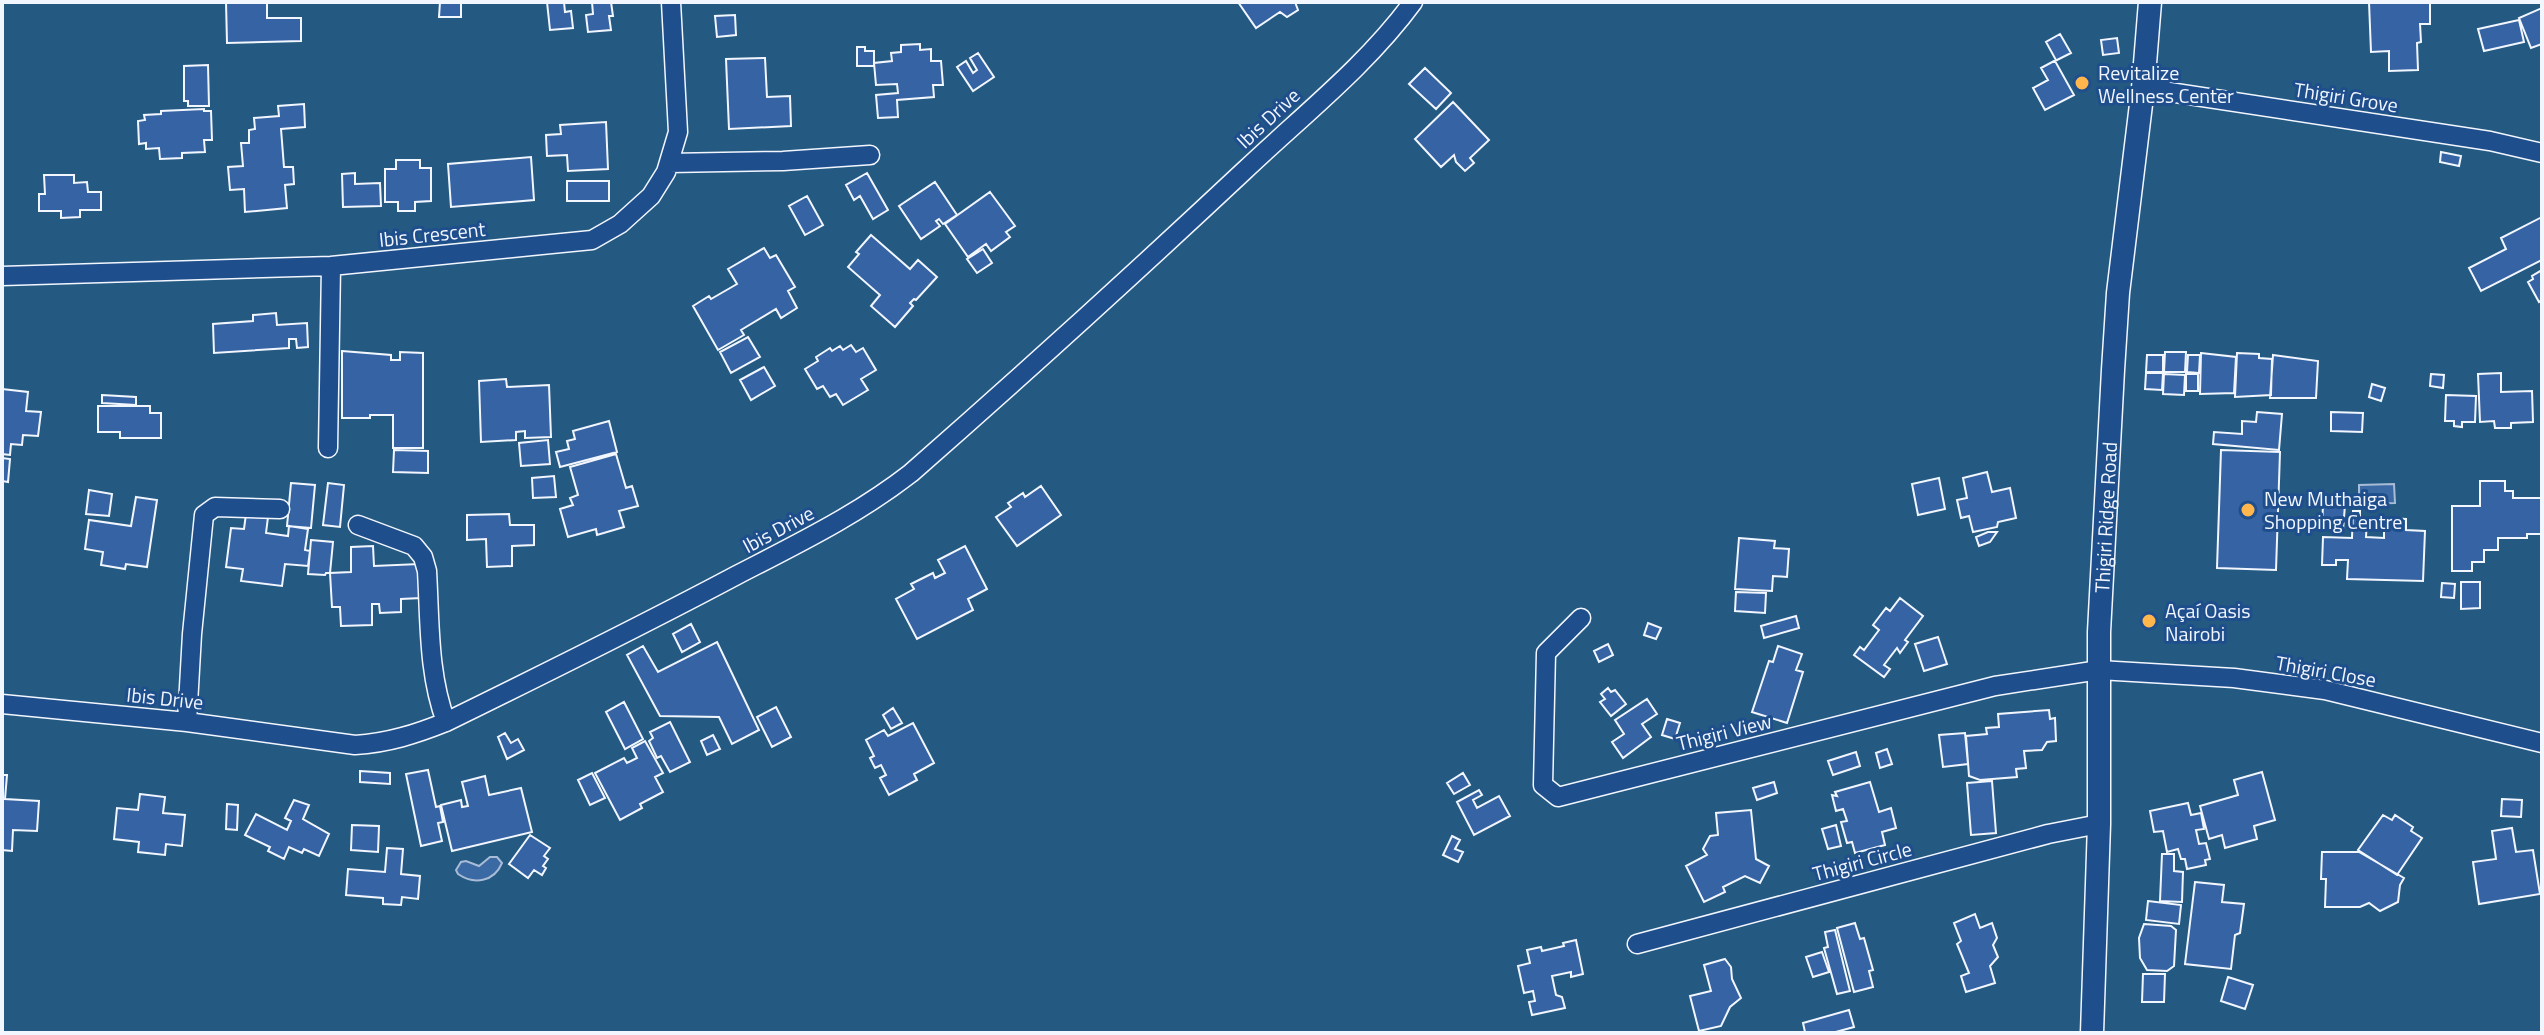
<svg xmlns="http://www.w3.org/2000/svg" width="2544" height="1035" viewBox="0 0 2544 1035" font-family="'Titillium Web',sans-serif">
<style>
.green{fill:#245a82;stroke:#a8bbd7;stroke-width:2}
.water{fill:#3b69a3;stroke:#a8bbd7;stroke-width:2}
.building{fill:#3563a3;stroke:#f2f6ff;stroke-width:2}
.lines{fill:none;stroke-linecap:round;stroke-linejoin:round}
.minor-casing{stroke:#f2f6ff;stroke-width:21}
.tertiary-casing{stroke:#f2f6ff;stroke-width:25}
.minor{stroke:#1f4e8c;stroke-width:18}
.tertiary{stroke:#1f4e8c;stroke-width:22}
.poi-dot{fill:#ffb74d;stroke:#1f4e8c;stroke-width:3}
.labels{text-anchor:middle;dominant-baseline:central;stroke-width:6;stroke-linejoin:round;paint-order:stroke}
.poi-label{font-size:20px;fill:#f2f6ff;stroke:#1f4e8c;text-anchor:start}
.street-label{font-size:20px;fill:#f2f6ff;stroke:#1f4e8c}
</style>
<rect width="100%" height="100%" fill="#1f4e8c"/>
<!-- green -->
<path class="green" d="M2,2H2542V1033H2Z"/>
<!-- water -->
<path class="water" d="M2394,484L2395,503L2359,504V485Z
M490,857H497L502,863C494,882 474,885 458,874L456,870L461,862L466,861L479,866Z"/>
<!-- building -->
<path class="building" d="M226,2H267V18H301V41L227,43Z
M440,2H461V17H439Z
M547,2H564L565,12L571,11L573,28L550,30Z
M592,2H611L613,16H609L611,30L588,32L586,15L593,14Z
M1238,2H1295L1298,10L1287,17L1280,12L1256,28Z
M2369,2H2430V24H2420L2421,42L2417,43L2418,70L2389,71V51L2371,52Z
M2542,8V44L2531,48L2519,18Z
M735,15L736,35L717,37L715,16Z
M2519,20L2524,42L2484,51L2478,29Z
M2060,34L2071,53L2055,61L2074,95L2045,110L2033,88L2048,80L2041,68L2056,60L2046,42Z
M2117,38L2119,53L2103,55L2101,40Z
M920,44V50L931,49V61H941L943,85H933L934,97L897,100L898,117L878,118L876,95L898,93L897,84L876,85L874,63L892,61L891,53L901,52V45Z
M857,47H865V51H874V66H857Z
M978,53L994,77L973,91L957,67L966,61L973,73L977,70L970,58Z
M765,58L767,97L790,96L791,126L729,129L726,59Z
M208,65L209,106H188V101H184V66Z
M1425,68L1451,93L1436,109L1409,84Z
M1453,102L1489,140L1470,158L1474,163L1465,171L1456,162L1454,155L1441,167L1415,139Z
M304,104L305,127L281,129L284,167H293L294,184L285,185L287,208L245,212L244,189L230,190L228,167L243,166L241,143H249V130L255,129L254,118L279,116L278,106Z
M204,109V111H211L212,140H204L205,152L182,153V158L160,159L159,148L146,149V143L139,144L138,121L145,120L144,115L161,114V111Z
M606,122L608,169L568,171L567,155L547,156L546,135L561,134L560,125Z
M2441,152L2461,156L2459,166L2440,162Z
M531,157L534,200L451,207L448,164Z
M396,160H420V168H431V201L415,202V211H398V202H385V169H396Z
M355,173V184L380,183L381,206L343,207L342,174Z
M867,173L888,210L873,219L860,196L854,200L846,185Z
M44,175H74V183L87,182L88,192H101V210H80V217L61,218V211H39V194H45Z
M567,181H609V201H567Z
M935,182L957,215L943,224L939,219L936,221L940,226L921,239L899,206Z
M990,192L1015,226L1006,232L1010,237L991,251L986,244L968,257L945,224Z
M807,196L823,225L805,235L789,206Z
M2542,217V260L2481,291L2469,268L2506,249L2501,238Z
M871,235L910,269L918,260L937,277L916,300L914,299L910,303L913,306L895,327L871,306L880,295L848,267L859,254L856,252Z
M764,248L770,258L776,255L795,287L788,291L797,308L781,318L776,309L741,330L744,335L718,350L693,306L709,296L711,299L737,284L728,269Z
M983,249L992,263L977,273L967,259Z
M2542,270V300L2539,302L2528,282L2533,279L2532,276Z
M276,313L277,325L307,323L308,347L297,348L296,339H289V348L214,353L213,324L253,321V315Z
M748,337L760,357L731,373L720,352Z
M851,345L856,352L863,348L876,370L861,379L868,390L843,405L836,394L830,397L823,386L817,389L805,369L818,361L816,357L830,348L832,351L840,346L843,350Z
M342,351L391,355V360H400V352L423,353V448H393V415H370V418H342Z
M2165,352H2186L2185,372H2164Z
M2201,353L2236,357L2234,393L2200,394Z
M2237,353L2259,354V358L2272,359L2271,395L2235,397Z
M2147,355H2163V372H2146Z
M2188,355H2200L2199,373L2187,372Z
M2273,355L2318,361L2316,398H2270Z
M764,367L775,386L751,400L740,380Z
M2146,373H2163L2162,390L2145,389Z
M2501,373V392L2532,391L2533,422L2511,423V428H2495L2494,421L2480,422L2478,374Z
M2164,374L2185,375L2184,395L2163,394Z
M2186,374H2198V391H2186Z
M2431,374L2444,375L2443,388L2430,386Z
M506,379L507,387L549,385L551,437L525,438V431L516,432V440L481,442L479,381Z
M2372,384L2385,388L2381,401L2369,397Z
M2,389L28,392L26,411L41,412L38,436L23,435L22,445L11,444L10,455L2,454Z
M102,395L136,397V405L102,403Z
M2446,395L2476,396L2475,422H2462V427L2454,426V421H2445Z
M98,406H150V413H161V438H120V432H98Z
M2257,412L2282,414L2279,450L2213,444L2214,432L2242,434V421L2256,422Z
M2331,412L2363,413L2362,432L2331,431Z
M609,421L617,452L560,467L556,452L569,449L567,441L575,439L573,431Z
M548,440L550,464L521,466L519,443Z
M394,450L428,451V473L393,472Z
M2221,450L2280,452L2276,570L2217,568Z
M616,454L626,488L632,486L638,506L619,511L624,527L597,535L596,529L568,537L560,509L573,505L570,498L578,495L570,467Z
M2,458L10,459L8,482L2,481Z
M1987,472L1992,492L2010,488L2016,518L1998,522L1997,527L1973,532L1969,516L1961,518L1957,500L1967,498L1963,478Z
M554,476L556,497L533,498L532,478Z
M1939,478L1945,509L1918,515L1912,484Z
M2480,481H2505V491H2513V498H2542V534H2527V538H2498V550H2484V562H2472V571H2452V506H2480Z
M291,483L315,485L311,528L287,526Z
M328,483L344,485L340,527L323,525Z
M1041,486L1061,515L1017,546L996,517L1011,507L1008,503L1023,493L1025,497Z
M89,490L112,494L109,516L86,514Z
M136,497L157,500L147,567L126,564L125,569L101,565L103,552L85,549L89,520L131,526Z
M2323,504L2345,505L2343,530L2322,529Z
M2353,511H2360V519H2367L2366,537L2384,538V518L2406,519V530L2425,531L2423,581L2347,579L2348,560H2336V565H2322L2323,537L2352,538Z
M246,514L268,517L266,533L288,536L289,526L308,529L305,550L310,551L308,566L285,564L282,586L241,581L243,569L226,567L231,528L244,529Z
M509,514L510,525H534V545L512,546V566L487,567L486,539L467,540V515Z
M1988,532H1997L1990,542L1979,546L1976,537Z
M1739,538L1775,541L1774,548L1789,549L1787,577L1773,576L1772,591L1735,589Z
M311,540L333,542L330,573H326L325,575L308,574Z
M373,546L374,566L419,564L421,598L401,599V612L380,613L379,604H372V625L341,626L340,607H332L330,573L351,572V547Z
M965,546L987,589L968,599L973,610L917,639L896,599L914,589L911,584L933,573L935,578L945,573L938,560Z
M2461,582H2480V608L2461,609Z
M2442,583L2455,584L2454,598L2441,597Z
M1736,592L1766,593L1765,613L1735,611Z
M1900,598L1923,616L1905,640L1908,642L1900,653L1897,648L1884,665L1890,669L1884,677L1854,655L1860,647L1864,650L1879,630L1873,625L1886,608L1890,611Z
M1796,616L1799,628L1764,638L1761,626Z
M1648,623L1661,628L1656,639L1644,635Z
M691,624L700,642L682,652L673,634Z
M1938,637L1947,664L1924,671L1915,644Z
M717,642L759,730L732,744L719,717L660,716L627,655L643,646L658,672Z
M1608,644L1613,655L1599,662L1594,651Z
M1778,646L1802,654L1796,670L1803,672L1787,723L1752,712L1769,661L1773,662Z
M1608,688L1611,692L1615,690L1626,704L1611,716L1600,702L1605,699L1601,694Z
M1647,699L1657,714L1642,724L1651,737L1623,758L1612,742L1624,734L1615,720Z
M624,702L643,739L625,749L606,712Z
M776,707L791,737L772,747L757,717Z
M893,708L902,723L891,729L883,715Z
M2049,710L2050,719L2055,718L2056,741L2047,742L2042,750L2024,751L2026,768L2016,769L2017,777L1980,780L1969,776L1966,736L1987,734L1986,728L1999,727L1998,714Z
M1667,719L1680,723L1675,739L1662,735Z
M670,722L690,762L670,772L661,756L657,758L649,741L653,738L650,732Z
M913,723L934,763L914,774L917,780L889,795L880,778L886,775L881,765L875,768L870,758L874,756L866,740L884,730L888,736Z
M505,733L511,743L518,739L524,750L507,759L498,737Z
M1965,733L1968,764L1943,767L1939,735Z
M713,735L720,749L707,755L701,741Z
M645,741L663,773L655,777L663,792L640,804L642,808L620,820L595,773L624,758L627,763L637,758L632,748Z
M1887,749L1892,764L1880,768L1876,753Z
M1856,752L1860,766L1833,775L1828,761Z
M428,770L436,807L440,806L443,822L438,823L442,841L421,846L406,774Z
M360,771L390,773V784L360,782Z
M2262,772L2275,820L2254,826L2257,839L2225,848L2222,835L2209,839L2200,806L2238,795L2234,780Z
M592,773L605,798L590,805L578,780Z
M1463,773L1470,785L1454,794L1447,783Z
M2,775H7L5,799L39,801L37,831L13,830L12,851L2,850Z
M485,776L489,795L521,788L532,832L452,851L441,805L461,800L462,807L468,806L462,782Z
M1992,781L1996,833L1971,835L1967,783Z
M1774,782L1777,793L1757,800L1753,788Z
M1870,782L1879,812L1891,808L1896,828L1882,832L1885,845L1855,853L1852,842L1847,843L1841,822L1847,821L1843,809L1836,811L1832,795L1837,796L1835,792Z
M1479,790L1482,795L1473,800L1477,808L1499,796L1510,816L1474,835L1457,802Z
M140,794L165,797L163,813L185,815L182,846L166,844L165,855L138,852L139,842L114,839L117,808L138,810Z
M2502,799L2522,800L2521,817L2501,816Z
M294,800L309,805L303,819L329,834L319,856L304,849L302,853L289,847L284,859L268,851L270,847L245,835L256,814L287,830L291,821L285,818Z
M2188,803L2191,815L2201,813L2204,829L2196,830L2199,844L2206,843L2210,859L2205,860L2206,865L2187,869L2185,859H2181L2178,849L2167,852L2163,831L2154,832L2150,811Z
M227,804L238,805L237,830L226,829Z
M1751,810L1756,859L1769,866L1760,883L1745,876L1723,887L1725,892L1704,902L1686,866L1707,855L1703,849L1710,836L1718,835L1716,813Z
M2383,815L2392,820L2395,815L2413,827L2411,831L2422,838L2397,875L2358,850Z
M352,825L379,826L378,852L351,850Z
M1836,825L1841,846L1828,849L1822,829Z
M2512,828L2516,852L2533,850L2540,894L2479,904L2473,862L2496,859L2492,831Z
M530,835L550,848L544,856L548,859L543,866L546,868L542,875L534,870L528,878L509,864Z
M1452,836L1460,840L1455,849L1463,852L1458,862L1443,855Z
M387,848L403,849L401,874L420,876L418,899L402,897L401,905L383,904V898L346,895L348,869L385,872Z
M2322,852H2359L2404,878L2400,885L2398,902L2380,911L2369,903L2360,907H2325L2326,879H2321Z
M2162,854H2174V871L2183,872L2182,902L2160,901Z
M2195,882L2224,885L2222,902L2244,904L2240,933L2235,935L2231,969L2185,964Z
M2148,901L2181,905L2179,924L2146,920Z
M1975,914L1980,928L1992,923L1997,938L1993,945L1998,957L1990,966L1995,983L1966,992L1961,976L1969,973L1957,944L1961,941L1954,923Z
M1855,923L1860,939L1864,938L1873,970L1869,971L1873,987L1854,992L1837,928Z
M2144,924L2171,926L2176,930L2174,966L2167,971L2147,970L2140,958L2139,938Z
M1835,930L1850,991L1837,994L1824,948L1828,947L1825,932Z
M1576,940L1583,974L1571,977V972L1552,976L1556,995L1562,997L1565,1008L1532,1015L1529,1002L1535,1001L1533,991L1524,993L1518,966L1530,963L1527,950L1541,947L1542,951L1564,946L1563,943Z
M1822,952L1829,972L1813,977L1806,957Z
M1725,959L1731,967L1732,979L1741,998L1730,1007L1721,1026L1699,1031L1690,996L1711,991L1704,965Z
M2143,974H2165L2164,1002H2142Z
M2228,977L2253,985L2245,1009L2221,1001Z
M1849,1010L1854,1027L1832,1033H1800L1805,1032L1803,1023Z"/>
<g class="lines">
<!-- minor casing -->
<g class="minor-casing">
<path id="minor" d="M2143,88L2490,141L2542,153
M669,163L783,161L870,155
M2,276L331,266L592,240L620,224L651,196L666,172L678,132L671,2
M328,448L331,266
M358,525L414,546L423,557L427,571C430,622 428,674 446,722
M1581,618L1546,653L1543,785L1558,797L1995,686L2099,670L2234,678L2325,690L2542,743
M2,704L187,722L355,745C388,743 416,734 446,722C544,674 641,626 737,575C797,544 857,515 911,473C1024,374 1135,273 1245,170C1302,116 1367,65 1413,2
M187,722L192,634L204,515L215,507L280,509
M1637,944L2048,834L2099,824"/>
</g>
<!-- tertiary casing -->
<g class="tertiary-casing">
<g id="tertiary">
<path id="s1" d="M2092,1033L2099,824V632L2113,370L2118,293L2143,88L2150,2"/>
</g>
</g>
<!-- minor -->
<use href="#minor" class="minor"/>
<!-- tertiary -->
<use href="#tertiary" class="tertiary"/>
</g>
<!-- markers -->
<g class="poi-dot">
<circle cx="2082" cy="83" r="8"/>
<circle cx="2248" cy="510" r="8"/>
<circle cx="2149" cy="621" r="8"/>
</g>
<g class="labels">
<!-- poi labels -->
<g class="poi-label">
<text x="2098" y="72">Revitalize<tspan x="2098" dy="23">Wellness Center</tspan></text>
<text x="2264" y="498">New Muthaiga<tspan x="2264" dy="23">Shopping Centre</tspan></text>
<text x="2165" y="610">Açaí Oasis<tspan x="2165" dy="23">Nairobi</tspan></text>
</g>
<!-- street labels -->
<g class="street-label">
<text transform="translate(2346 97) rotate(9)">Thigiri Grove</text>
<text transform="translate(1268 118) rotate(-43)">Ibis Drive</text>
<text transform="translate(432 234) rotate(-6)">Ibis Crescent</text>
<text stroke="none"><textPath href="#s1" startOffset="516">Thigiri Ridge Road</textPath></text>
<text transform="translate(778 529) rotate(-28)">Ibis Drive</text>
<text transform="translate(2326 671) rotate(10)">Thigiri Close</text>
<text transform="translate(165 698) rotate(6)">Ibis Drive</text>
<text transform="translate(1724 732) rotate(-14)">Thigiri View</text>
<text transform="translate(1862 861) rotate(-15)">Thigiri Circle</text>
</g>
</g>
<!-- border -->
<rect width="2544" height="1035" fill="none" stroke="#f2f6ff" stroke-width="8"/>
</svg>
